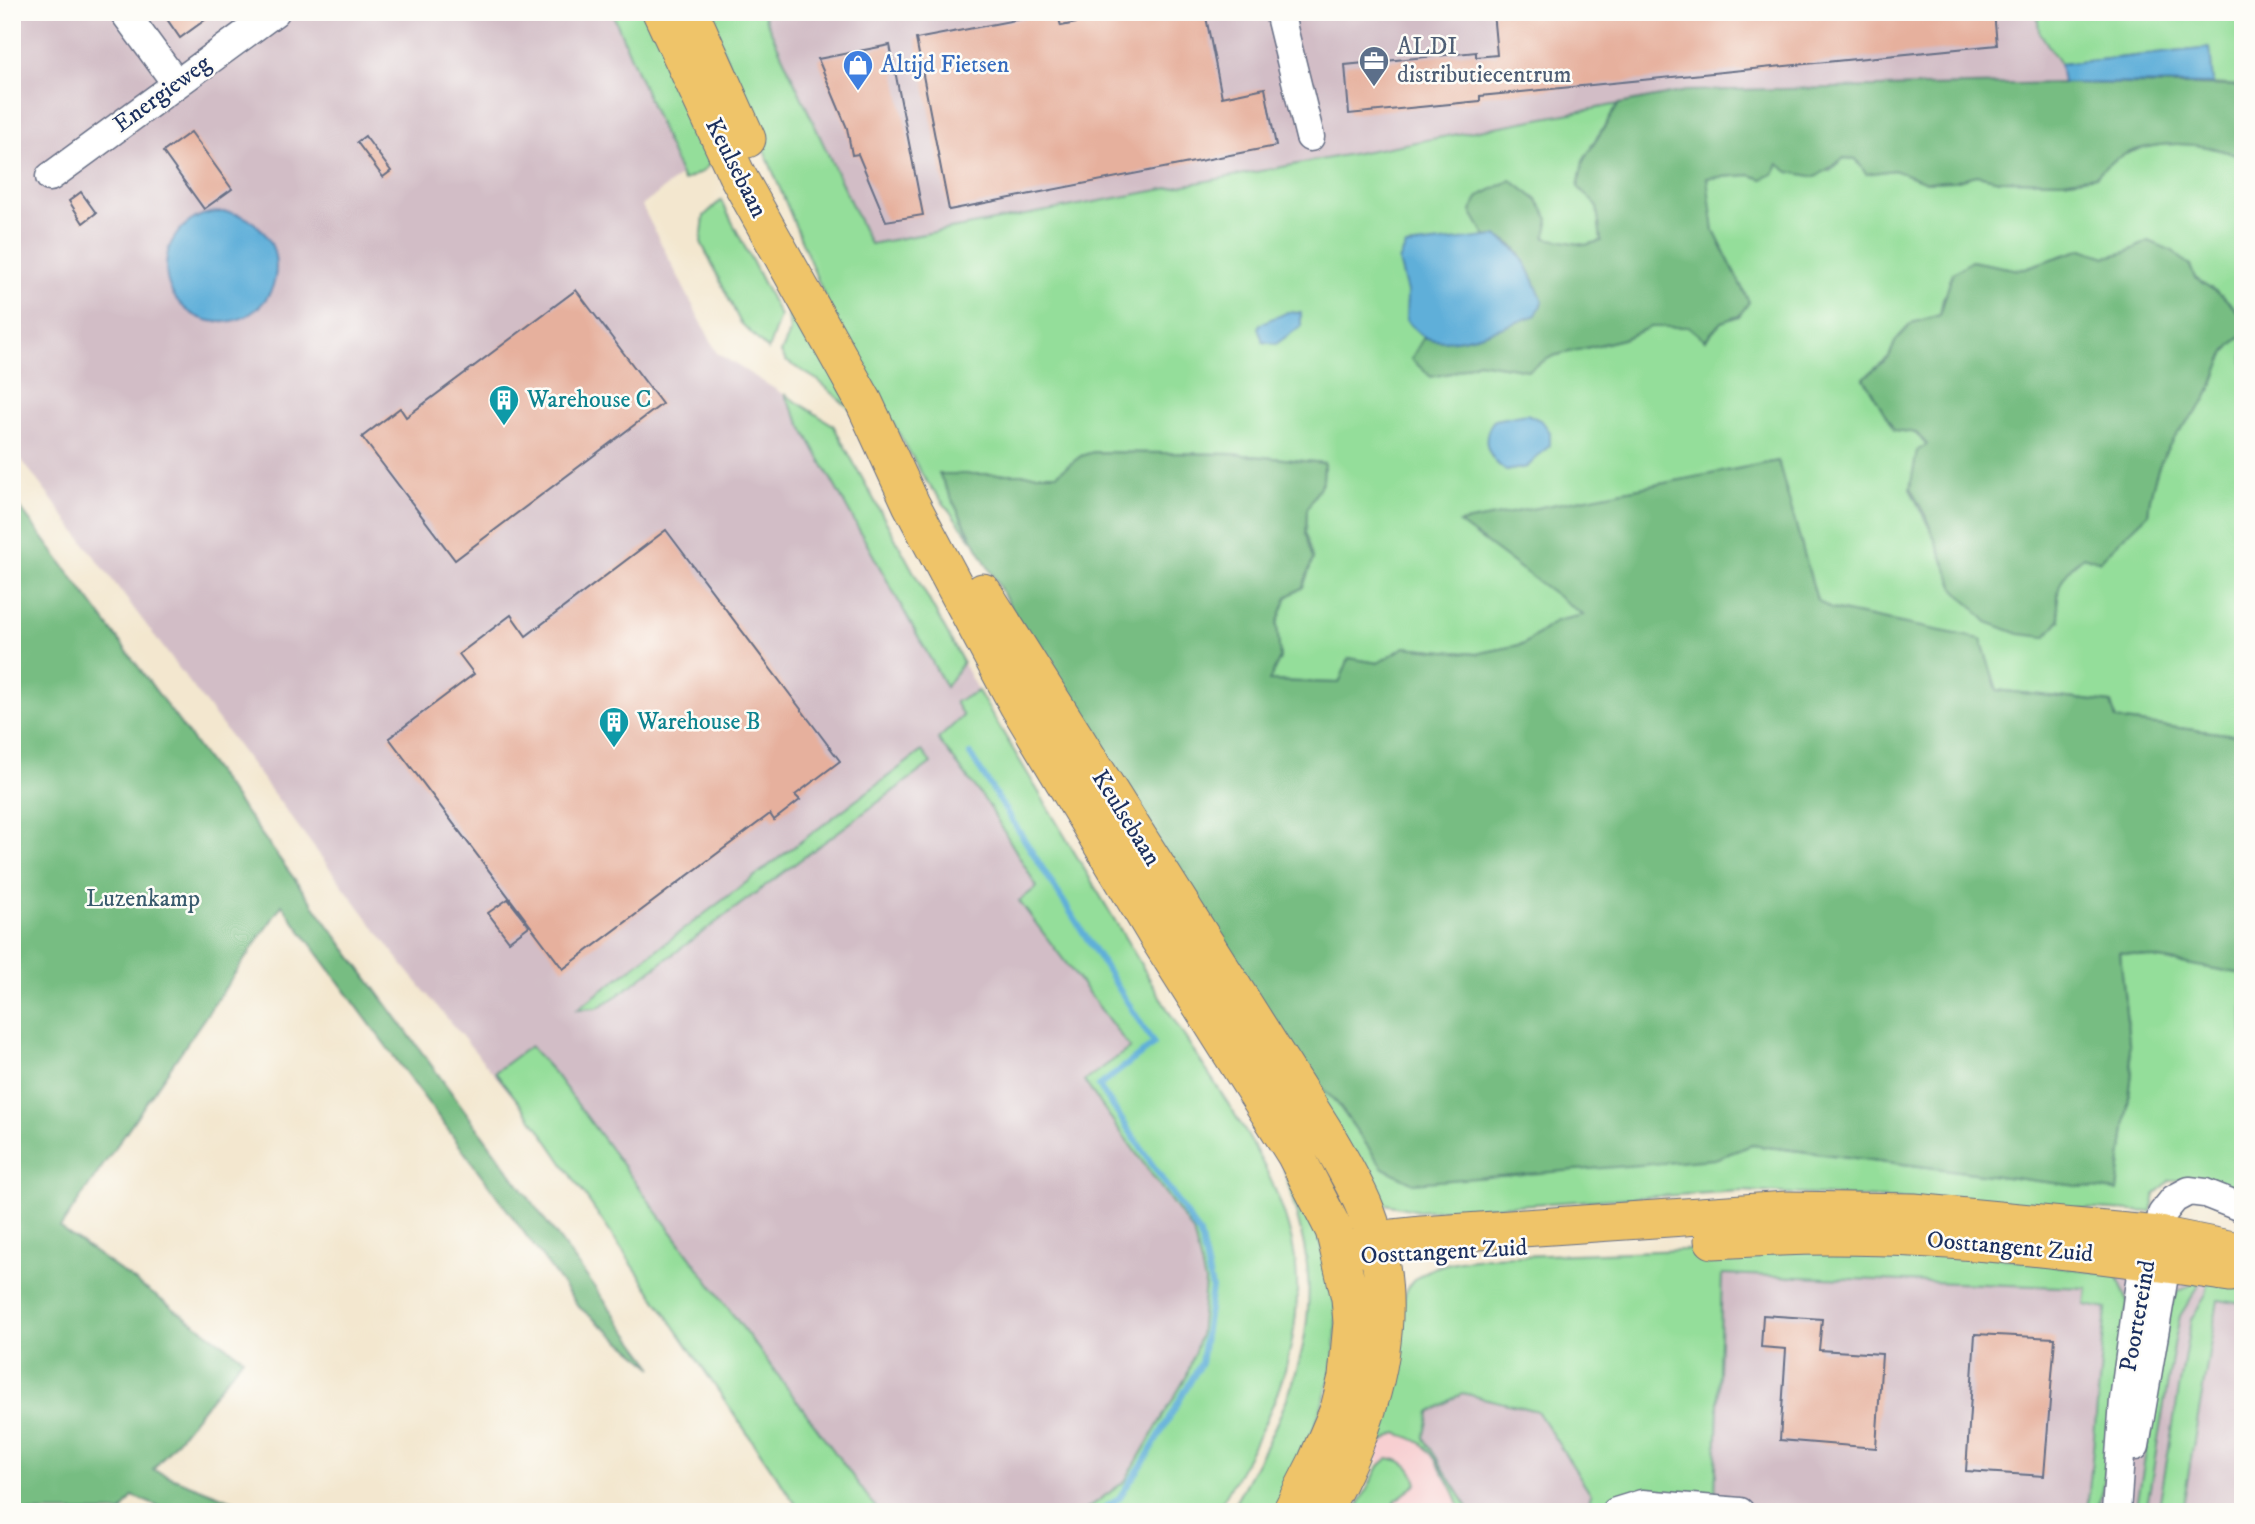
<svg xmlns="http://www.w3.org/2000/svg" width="2255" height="1524" viewBox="0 0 2255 1524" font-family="'IM FELL DW Pica',serif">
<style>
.built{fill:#f7cfd1}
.industrial{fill:#d2bdc6}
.green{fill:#94de9a;stroke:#58867c;stroke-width:2}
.forest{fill:#77bd82;stroke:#497670;stroke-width:2}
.water{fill:#5eafd9;stroke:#3c6f9c;stroke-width:2}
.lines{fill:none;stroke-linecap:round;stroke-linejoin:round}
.stream{stroke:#5eafd9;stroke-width:6}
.building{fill:#e6b09d}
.minor-casing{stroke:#676f86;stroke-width:31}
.major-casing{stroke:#676f86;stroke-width:39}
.minor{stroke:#fff;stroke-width:28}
.major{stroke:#efc469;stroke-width:37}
.labels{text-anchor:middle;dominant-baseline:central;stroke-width:5;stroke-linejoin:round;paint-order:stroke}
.service-label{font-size:24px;fill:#4e5e75;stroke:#fdfcf7;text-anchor:start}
.shop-label{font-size:24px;fill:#366cbe;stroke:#fdfcf7;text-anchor:start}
.street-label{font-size:24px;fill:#1b2f5e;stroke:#fdfcf7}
.culture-label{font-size:24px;fill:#0d838f;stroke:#fdfcf7;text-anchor:start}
.park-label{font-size:24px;fill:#395b6d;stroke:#fdfcf7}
</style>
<rect width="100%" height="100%" fill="#fdfcf7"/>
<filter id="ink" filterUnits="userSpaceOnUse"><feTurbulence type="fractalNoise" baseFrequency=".0143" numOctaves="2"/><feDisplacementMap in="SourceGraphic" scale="14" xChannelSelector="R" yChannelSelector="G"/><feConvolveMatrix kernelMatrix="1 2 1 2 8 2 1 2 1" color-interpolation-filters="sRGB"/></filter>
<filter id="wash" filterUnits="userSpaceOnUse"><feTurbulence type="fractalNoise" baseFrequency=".00686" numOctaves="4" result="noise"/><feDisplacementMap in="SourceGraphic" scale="28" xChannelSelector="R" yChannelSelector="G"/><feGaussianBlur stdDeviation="1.57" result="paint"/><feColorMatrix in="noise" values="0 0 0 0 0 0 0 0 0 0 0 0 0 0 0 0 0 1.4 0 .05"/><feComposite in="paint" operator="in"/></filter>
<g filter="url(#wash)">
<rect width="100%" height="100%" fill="#f3e7cf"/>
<!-- built -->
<path class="built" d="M1396,1433L1412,1438L1425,1446L1459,1501L1461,1512H1355L1379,1466L1375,1448Z"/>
<!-- industrial -->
<path class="industrial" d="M12,12H616L682,174L642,206L717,353L833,425L978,691L1175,1021L1205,1236L1207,1361L1122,1512H801L539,1128L405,968L12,447Z
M728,12H2243V86L2063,83L1686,91L869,244Z
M1488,1257L2209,1276L2218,1299L2243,1304V1512H1461L1459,1501L1425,1446L1412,1438L1396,1433L1375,1447L1387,1417L1400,1355L1405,1293L1412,1282L1436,1265Z"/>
<!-- green -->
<path class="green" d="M612,12H651L712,162L702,172L683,181Z
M707,12H762L870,244L1619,104L1591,146L1601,241L1585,245L1544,238L1496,236L1451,373L1478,362L1528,370L1553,356L1623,339L1650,327H1689L1705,340L1721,322L1739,316L1749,302L1714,231L1706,178L1750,175L1763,179L1778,164L1829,171L1844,158L1856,159L1866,174L1894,170L1927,182L1954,181L1977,175L1999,180L2063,181L2096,176C2131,136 2196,138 2243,158V317L2223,296L2195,278L2190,266L2149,241L2127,252L2106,257L2082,249L2019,270L1971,261L1943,298L1940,315L1912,323L1896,340L1889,357L1864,379L1877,399L1927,444L1910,489L1941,551L2060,620C2058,613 2056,605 2056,598C2056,563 2122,531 2148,514C2151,484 2159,457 2178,433C2187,421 2198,412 2206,399C2222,370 2215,358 2243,334V736L2116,720L2111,703L1997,690L1981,639L1831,609L1817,601L1778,461L1460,523L1584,615L1556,621L1524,644L1476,654L1405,647L1378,663L1349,658L1340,683L1268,681L1280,658L1277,624L1287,597L1303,586L1313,559L1306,534L1307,509L1323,481L1324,463L1233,454L1094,452L1081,456L1057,474L940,475L972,540L924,478L833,317Z
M2037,12H2243V86L2213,84L2210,48L2060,64L2039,31Z
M721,200L780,316L768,350L740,322L701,242L704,216Z
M786,296L859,417L819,381L786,361L781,353L790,332Z
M784,394L833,425L963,662L946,687Z
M978,691C1042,797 1105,904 1168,1010C1217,1093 1293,1180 1297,1280C1300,1367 1260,1439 1216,1512H1083L1125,1481L1186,1377L1200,1336L1205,1282L1193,1232L1084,1081L1130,1048L1019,901L1037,887L989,806L938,739L963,716L955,702Z
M922,751L931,763L618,995L597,1008L577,1009Z
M2120,952L2243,974V1195L2206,1180H2170L2155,1195L2151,1212L1741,1191L1419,1211L1380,1203L1302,1069L1337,1103L1383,1168L1714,1159L1752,1145L2117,1191L2132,1073Z
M530,1046L555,1074L879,1512H801L539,1128L495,1072Z
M1284,1169C1296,1191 1310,1213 1319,1236C1360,1344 1321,1414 1277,1512H1230C1276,1429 1324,1346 1304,1246C1299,1221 1291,1195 1284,1169Z
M1902,1242L2117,1275L2128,1302L2103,1491L2098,1503L2087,1512L2106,1309L2085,1305L2087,1288L1722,1274L1715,1501L1621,1496L1595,1512H1580L1588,1504L1591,1494L1537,1411L1462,1393L1430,1413L1424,1438L1471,1512H1461C1458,1495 1435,1455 1422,1444C1414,1438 1405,1436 1396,1433L1375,1447C1390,1407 1400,1365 1402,1322C1403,1308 1402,1292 1413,1281C1434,1262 1461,1261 1488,1257Z
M2209,1276L2243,1282V1304L2218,1300L2182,1512H2158L2191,1319L2206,1295Z
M2199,1280L2198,1287L2180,1316L2175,1340L2146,1512H2136L2169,1310L2177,1293Z
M1388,1458C1406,1461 1413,1467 1417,1484L1396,1500L1390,1512H1355L1379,1466Z"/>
<!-- forest -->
<path class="forest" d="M2063,83L2243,86V158C2196,138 2131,136 2096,176L2063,181L1999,180L1977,175L1954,181L1927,182L1894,170L1866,174L1856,159L1844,158L1816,177L1789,172L1778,164L1773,174L1762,179L1750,175L1707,178L1714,231L1749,302L1739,316L1721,322L1705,340L1689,327H1650L1623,339L1553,356L1528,370L1478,362L1451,373L1431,377L1411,359L1424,337C1460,348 1501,327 1535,315L1543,301C1531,276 1519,232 1486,237L1471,211L1479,196L1511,180L1537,200L1549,219L1545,238L1585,245L1601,241L1597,206L1578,187L1583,161L1619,104L1686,91Z
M2149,241L2173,251L2190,266L2195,278L2223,296L2243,317V334C2215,358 2222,370 2206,399C2198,412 2187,421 2178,433C2159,457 2151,484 2148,514L2099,561L2083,556C2059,577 2054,589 2060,620L2045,637L2019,634L1987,622L1955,589L1925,515L1910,488L1917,451L1927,444L1916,433L1894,430L1864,378L1889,357L1896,340L1912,323L1940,315L1952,274L1971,261L2019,270L2082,249L2106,257L2127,252Z
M1093,452L1233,454L1324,463L1323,481L1307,509L1306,534L1313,559L1303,587L1287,597L1277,624L1280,658L1269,681L1339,683L1349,658L1378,663L1405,647L1476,654L1524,644L1556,621L1583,615L1459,523L1778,461L1817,600L1831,609L1981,639L1997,690L2111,703L2116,720L2243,736V974L2120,952L2132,1073L2117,1191L1752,1145L1715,1159L1413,1183L1383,1168L1337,1103L1303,1069C1177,874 1043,682 939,474H1057L1081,456Z
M12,497L73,578L654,1368L579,1307L282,905L60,1228L243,1358L153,1470L261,1512H171L133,1496L122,1512H12Z"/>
<!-- water -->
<path class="water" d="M2210,48L2213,84L2063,83L2060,64Z
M166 267a55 55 0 1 1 110 0a55 55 0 1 1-110 0Z
M1496,236C1524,250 1530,273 1543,301L1536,315C1508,325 1455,349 1427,338C1419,335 1412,326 1406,320L1407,292L1399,261L1406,246Z
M1287,312L1301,313V326L1276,344L1263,342L1258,327C1267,317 1277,319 1287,312Z
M1527,414L1542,421L1550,432V445L1527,467L1506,471C1488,458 1479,440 1494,420Z"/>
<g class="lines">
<!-- stream -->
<path class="stream" d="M970,754L1154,1044L1099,1086L1200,1235L1212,1288L1201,1363L1145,1460L1119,1498L1099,1512"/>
</g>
<g id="blocks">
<!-- building -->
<path class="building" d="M162,12H216L180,38Z
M1057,12L1061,26L1131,12H1205L1222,97L1265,88L1276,146L949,210L916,39Z
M1493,12H1994L1997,45L1480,96V101L1349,114L1345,65L1476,52V57L1497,55Z
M890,45L923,215L886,221L858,154L852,155L847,128L818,59Z
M191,132L232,189L204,209L163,152Z
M365,136L391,171L383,177L357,142Z
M81,192L96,213L83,223L69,201Z
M576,290L662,404L455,560L362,437L400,408L406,417Z
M666,530L840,761L795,795L800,800L774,820L770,814L563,969L389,738L474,674L459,654L511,615L526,636Z
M508,899L529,926L509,941L488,913Z
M1763,1315L1822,1319L1819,1350L1882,1354L1876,1448L1780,1440L1786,1349L1761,1347Z
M1975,1334L2055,1338L2044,1476L1966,1471Z"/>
</g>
</g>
<g filter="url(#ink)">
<use href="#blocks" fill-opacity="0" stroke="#676f86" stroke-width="2"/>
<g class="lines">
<!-- minor casing -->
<g class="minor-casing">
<path id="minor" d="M124,12L176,83
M1279,12L1310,137
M50,177L275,12
M2135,1446L2166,1264L2161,1245
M1616,1512L1642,1504L1740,1512
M2116,1512L2124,1400L2143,1260L2159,1235L2162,1214L2174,1199L2189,1191L2205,1193L2243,1208"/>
</g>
<!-- major casing -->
<g class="major-casing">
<path id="major" d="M661,12L736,173L864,402L911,504L1018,705L1154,931L1295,1154L1334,1230L1350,1298L1352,1323L1347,1377L1339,1409L1316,1463L1291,1512
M690,12L747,139
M983,592L1324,1131C1339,1158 1355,1183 1366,1211C1407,1313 1372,1422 1322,1512
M1713,1240C1752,1238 1792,1236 1831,1236C1964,1236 2099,1253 2230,1273
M1354,1250L1375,1240L1422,1235L1787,1210L1914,1212L2159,1235L2243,1252"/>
</g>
<!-- minor -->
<use href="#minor" class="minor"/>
<!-- major -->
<use href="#major" class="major"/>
</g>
</g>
<!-- icons -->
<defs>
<g id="office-pin" transform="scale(1.575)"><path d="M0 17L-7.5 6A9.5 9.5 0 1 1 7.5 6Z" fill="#5c6f8a" stroke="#fdfcf7"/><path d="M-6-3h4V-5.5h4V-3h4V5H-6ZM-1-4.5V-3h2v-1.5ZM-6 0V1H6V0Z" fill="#fff"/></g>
<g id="shop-pin" transform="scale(1.575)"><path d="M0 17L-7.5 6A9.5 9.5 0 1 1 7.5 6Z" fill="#3f7fe0" stroke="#fdfcf7"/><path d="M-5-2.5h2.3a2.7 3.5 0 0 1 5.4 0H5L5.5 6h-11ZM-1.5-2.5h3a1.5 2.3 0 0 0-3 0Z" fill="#fff"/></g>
<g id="building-pin" transform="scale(1.575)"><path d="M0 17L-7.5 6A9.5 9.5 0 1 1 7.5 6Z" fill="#0f9aa8" stroke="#fdfcf7"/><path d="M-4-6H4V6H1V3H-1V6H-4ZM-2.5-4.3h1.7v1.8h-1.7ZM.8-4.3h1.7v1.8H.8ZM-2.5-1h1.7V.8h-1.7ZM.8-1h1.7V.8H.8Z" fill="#fff"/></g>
</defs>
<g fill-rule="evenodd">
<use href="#office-pin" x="1374" y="61"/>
<use href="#shop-pin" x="858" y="65"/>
<use href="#building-pin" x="504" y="400"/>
<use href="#building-pin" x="614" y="722"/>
</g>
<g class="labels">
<!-- service labels -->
<g class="service-label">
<text x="1397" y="47">ALDI<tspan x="1397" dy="28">distributiecentrum</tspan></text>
</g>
<!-- shop labels -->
<g class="shop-label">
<text x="881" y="65">Altijd Fietsen</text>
</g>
<!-- street labels -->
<g class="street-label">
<text transform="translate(162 94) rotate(-36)">Energieweg</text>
<text transform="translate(736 168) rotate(63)">Keulsebaan</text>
<text transform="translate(1126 818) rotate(58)">Keulsebaan</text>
<text transform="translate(2010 1247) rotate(5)">Oosttangent Zuid</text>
<text transform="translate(1444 1252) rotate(-3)">Oosttangent Zuid</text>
<text transform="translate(2138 1316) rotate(-80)">Poortereind</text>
</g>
<!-- culture labels -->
<g class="culture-label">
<text x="527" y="400">Warehouse C</text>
<text x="637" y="722">Warehouse B</text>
</g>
<!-- park labels -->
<g class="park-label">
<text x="143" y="899">Luzenkamp</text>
</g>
</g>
<!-- margin -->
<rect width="2255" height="1524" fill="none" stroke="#fdfcf7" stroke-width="42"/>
</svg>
